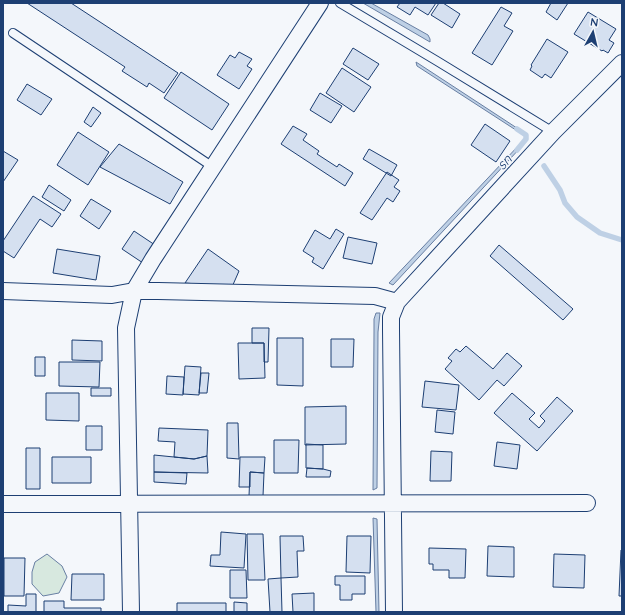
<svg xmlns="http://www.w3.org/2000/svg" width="625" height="615" viewBox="0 0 625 615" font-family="Quicksand,sans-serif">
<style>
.green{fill:#d7e8df;stroke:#687fa3}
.water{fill:#bed0e5;stroke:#687fa3}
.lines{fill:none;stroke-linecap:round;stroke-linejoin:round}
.stream{stroke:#bed0e5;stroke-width:5.5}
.building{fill:#d5e0f0;stroke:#1d3f73}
.service-casing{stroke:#1d3f73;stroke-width:10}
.minor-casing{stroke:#1d3f73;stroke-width:18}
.service{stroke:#f4f7fb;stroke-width:8}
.minor{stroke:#f4f7fb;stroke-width:16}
.labels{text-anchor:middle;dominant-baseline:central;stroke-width:3;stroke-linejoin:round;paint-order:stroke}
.water-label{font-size:14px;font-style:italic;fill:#1d3f73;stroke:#f4f7fb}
</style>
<rect width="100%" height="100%" fill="#f4f7fb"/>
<!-- green -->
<path class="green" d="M47,554L62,566L67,577L59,593L43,596L32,584V572L35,562Z"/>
<!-- water -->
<path class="water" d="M363,3H371L428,35L430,39V42Z
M416,62L523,132L522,134L417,66Z
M520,144L522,146L393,285L389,283Z
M376,313H380L378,332L377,488L373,490L374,332V319Z
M373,518L377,519L379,612H376Z"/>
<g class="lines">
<!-- stream -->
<path class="stream" d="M517,150L526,139V135L517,129
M544,166L560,190L565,203L577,217L600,233L622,240"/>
</g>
<!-- building -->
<path class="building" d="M27,3H71L178,73L164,93L149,83L147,87L122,71L125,67Z
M400,3H436L428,15L415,7L410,15L397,7Z
M439,3H443L460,14L452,28L431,15Z
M551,3H568L557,20L546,12Z
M501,7L512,13L504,26L513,31L492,65L472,53Z
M588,12L616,29L609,40L614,43L608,53L603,50L602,51L574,34Z
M547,39L568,52L551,78L545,74L542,78L530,70L532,66L531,65Z
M353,48L379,64L368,80L343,64Z
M239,52L252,59L247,66L252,69L239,89L217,75L230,55L235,58Z
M342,68L371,87L354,112L326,93Z
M181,72L229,104L212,130L164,98Z
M27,84L52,99L41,115L17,100Z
M320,93L342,106L331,123L310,110Z
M93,107L101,113L91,127L84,122Z
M485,124L510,141L496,162L471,145Z
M293,126L307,134L303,140L319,151L317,154L337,167L339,164L353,173L345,186L281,144Z
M78,132L109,152L88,185L57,165Z
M119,144L183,182L170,204L100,167Z
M369,149L397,165L391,176L363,159Z
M3,151L18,160L3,182Z
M387,172L399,180L394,187L400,191L393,202L387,198L372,220L360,213Z
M49,185L71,200L64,211L42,197Z
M33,196L61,214L52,227L40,219L14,258L3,251V241Z
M91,199L111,211L99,229L80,216Z
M336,229L344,234L323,269L312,262L314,258L303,251L315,230L330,239Z
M134,231L155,245L143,263L122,249Z
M348,237L377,243L372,264L343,258Z
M499,245L573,309L563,320L490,256Z
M57,249L100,256L96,280L53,273Z
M208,249L239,271L232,287L185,283Z
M252,328H269L268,362H264V343H252Z
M277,338H303V386L277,385Z
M331,339H354L353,367H331Z
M72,340L102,341V361L72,360Z
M238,343H264L265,378L239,379Z
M466,346L493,369L507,353L522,366L504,386L497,380L479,400L445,369L452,361L448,358L456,349L460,352Z
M35,357H45V376H35Z
M59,362H100L99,387L59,386Z
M185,366L201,367L199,395L183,394Z
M201,373H209L207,393H199Z
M167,376L184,377L183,395L166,394Z
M425,381L459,385L456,410L422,407Z
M91,388H111V396H91Z
M46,393H79V421L46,420Z
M512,393L535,413L529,419L539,428L545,421L540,416L557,397L573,411L537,451L494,413Z
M346,406V444L305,445V407Z
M437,410L455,412L453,434L435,432Z
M227,423H238L239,459L227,458Z
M86,426H102V450H86Z
M159,428L208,430L207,456L194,459L174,457L175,442L158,441Z
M274,440H299L298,473H274Z
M497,442L520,445L517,469L494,466Z
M306,444L323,445V469L306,468Z
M26,448H40V489H26Z
M431,451L452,452L451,481H430Z
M154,455L194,459L207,456L208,473L154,472Z
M52,457H91V483H52Z
M240,457H265L264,473L250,472V487H239Z
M307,468L323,469L331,471L330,477H306Z
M154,472L187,473L186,484L154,482Z
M250,472L264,473L263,496H249Z
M221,532L246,534L244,568L210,566L211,555H220Z
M247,534H263L265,580H248Z
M280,536H303L304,551H297L298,577L281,578Z
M347,536H371L370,573L346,572Z
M488,546L514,547V577L487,576Z
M429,548L466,549L465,578H449V570H433V564H429Z
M621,550H622V596H619Z
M554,554L585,555L584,588L553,587Z
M4,558H25L24,596H4Z
M230,570H246L247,598H230Z
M72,574H104V600H71Z
M335,576H365V594H352V600H340V585H335Z
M281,578L282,612H270L268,579Z
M314,593V612H293L292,594Z
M26,594H36V612H8V605L26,606Z
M44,601H64V608H101V612H44Z
M234,602L247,603V612H234Z
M177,603H226V612H177Z"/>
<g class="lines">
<!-- service casing -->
<g class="service-casing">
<path id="service" d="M340,3L437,61L553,132
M13,33L213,167"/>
</g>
<!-- minor casing -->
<g class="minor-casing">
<path id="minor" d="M3,291L112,295L134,291H158L375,296L397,302
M3,504L587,503
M131,612L126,328L134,291L153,259L320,3
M394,612L391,329V317L397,302L553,132L622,63"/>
</g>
<!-- service -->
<use href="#service" class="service"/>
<!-- minor -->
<use href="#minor" class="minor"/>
</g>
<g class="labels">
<!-- water labels -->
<g class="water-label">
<text transform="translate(504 162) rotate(-47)">sn</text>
</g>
</g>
<!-- border -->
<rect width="625" height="615" fill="none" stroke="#1d3f73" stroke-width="8"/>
<!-- north arrow -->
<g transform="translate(593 32) rotate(8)" stroke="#f4f7fb" stroke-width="3" paint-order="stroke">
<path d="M0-3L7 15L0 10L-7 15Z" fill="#1d3f73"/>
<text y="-6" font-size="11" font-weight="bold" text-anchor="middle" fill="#1d3f73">N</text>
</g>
</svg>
